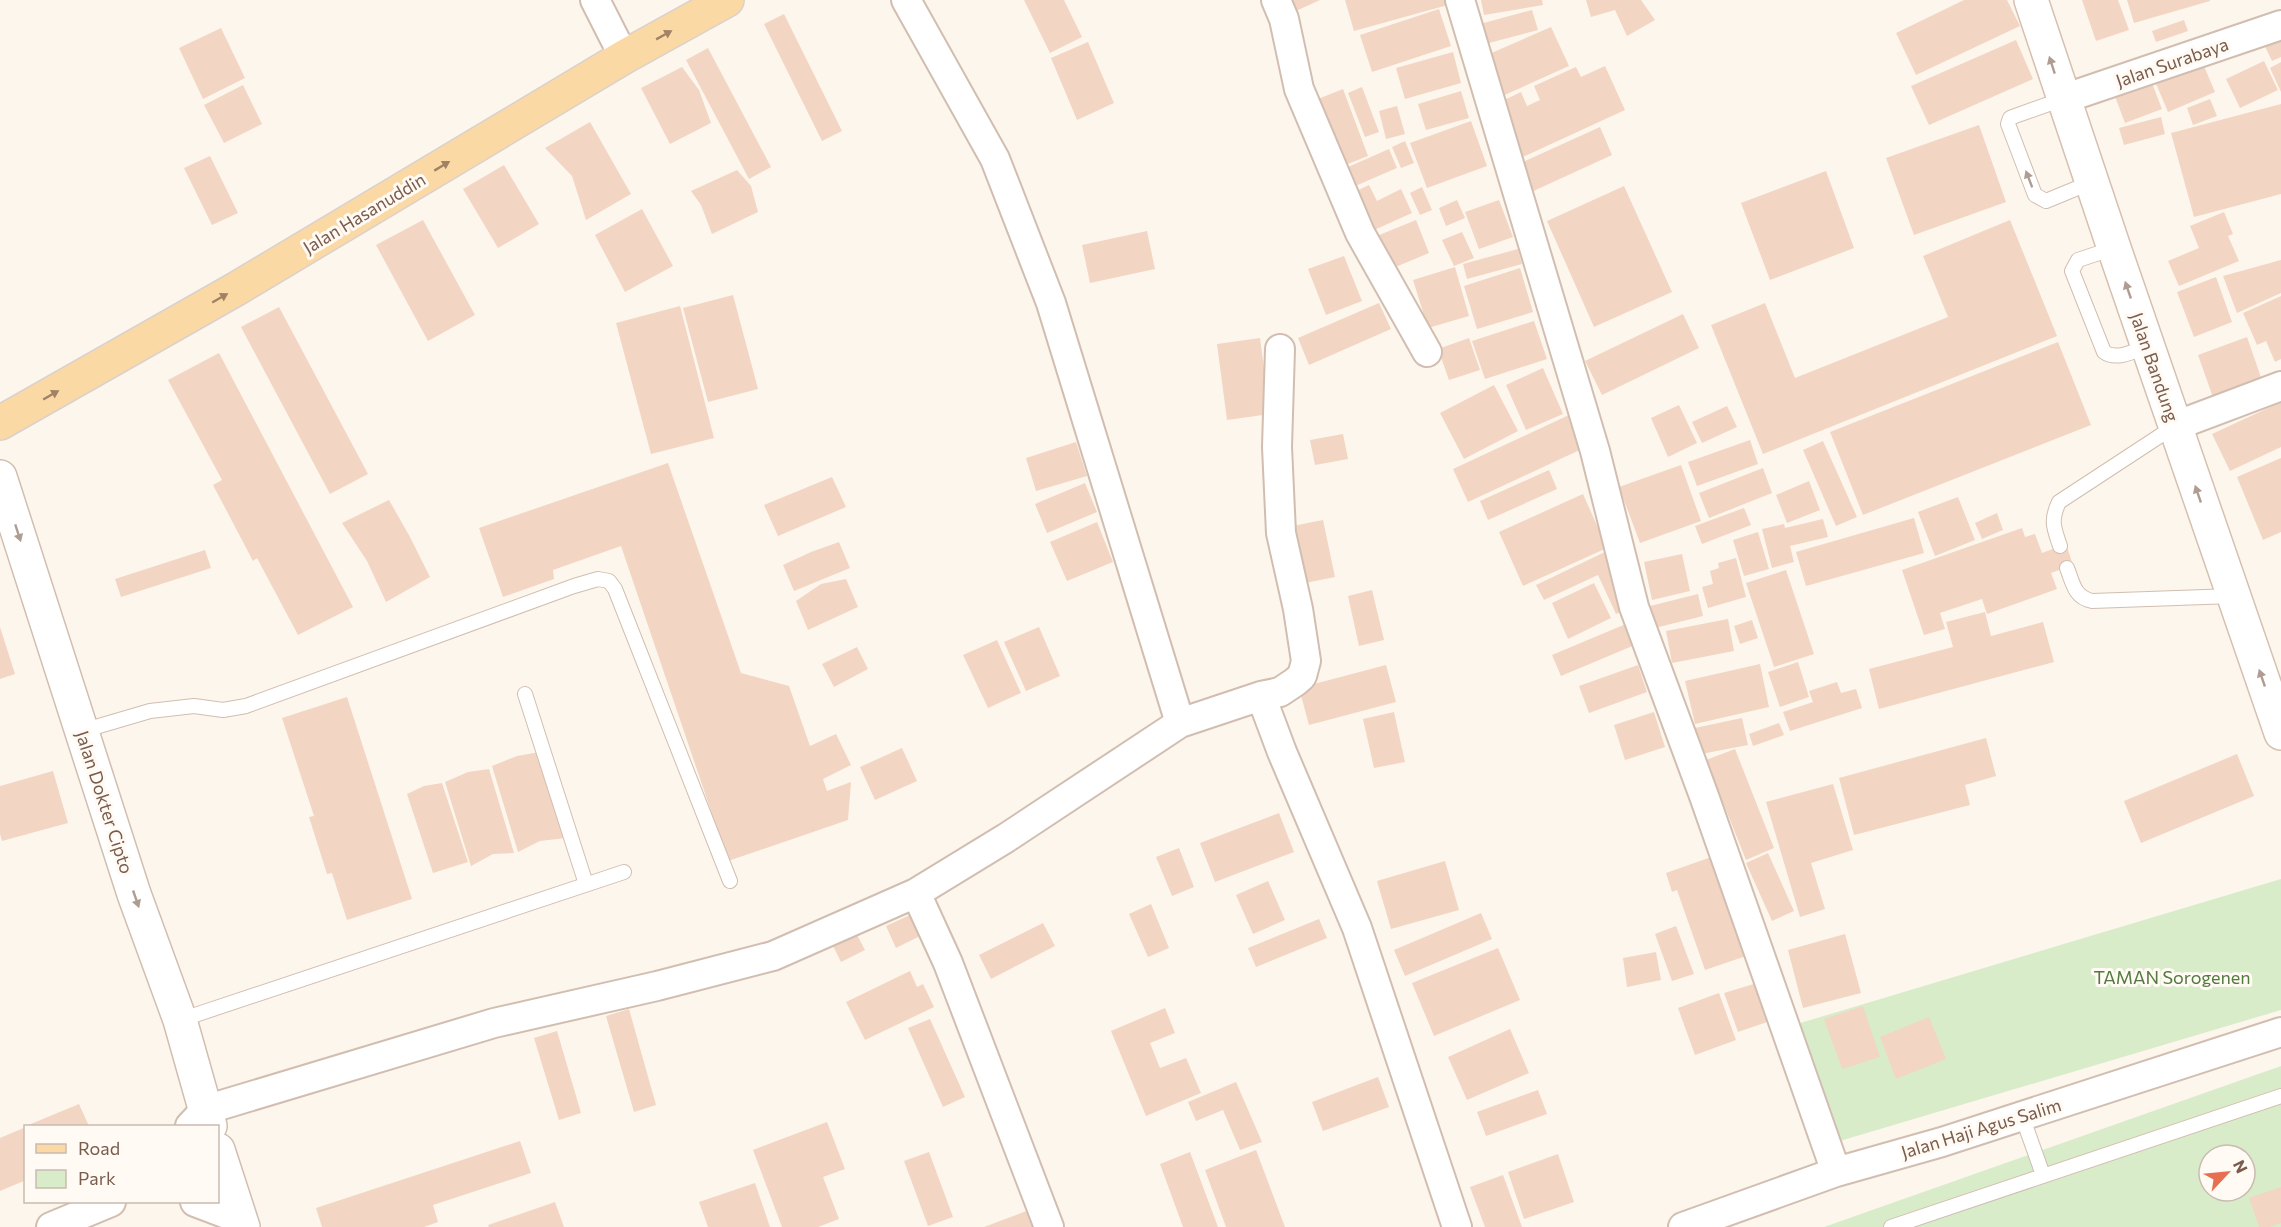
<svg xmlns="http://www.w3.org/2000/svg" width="2281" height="1227" viewBox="0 0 2281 1227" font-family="Commissioner,sans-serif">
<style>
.green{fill:#d8ecc9;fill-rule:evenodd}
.building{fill:#f3d5c3}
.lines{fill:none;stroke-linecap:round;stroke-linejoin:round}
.service-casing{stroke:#d1beb0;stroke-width:16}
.minor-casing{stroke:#d1beb0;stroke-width:32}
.tertiary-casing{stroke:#d1beb0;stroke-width:36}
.secondary-casing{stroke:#d6c0b0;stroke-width:36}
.primary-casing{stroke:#dad1cd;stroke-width:36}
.service{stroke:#fff;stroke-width:14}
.minor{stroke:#fff;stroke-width:28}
.tertiary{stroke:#fff;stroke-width:33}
.secondary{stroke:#fff;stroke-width:33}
.primary{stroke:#fbd9a5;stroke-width:33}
.oneway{fill:#a18267}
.oneway2{fill:#af9d94}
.labels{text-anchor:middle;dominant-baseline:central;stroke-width:6;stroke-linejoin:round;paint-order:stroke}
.street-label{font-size:18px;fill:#7a5c4d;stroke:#fffaf3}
.park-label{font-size:18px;fill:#537a41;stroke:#fffaf3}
</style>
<rect width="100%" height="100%" fill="#fdf6ec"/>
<!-- green -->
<path class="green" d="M2281,879V1010L1823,1146L1787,1027Z
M2281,1066V1227H1824ZM2209,1155H2245V1191H2209Z"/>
<!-- building -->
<path class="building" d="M1024,0H1064L1082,37L1050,53Z
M1291,0H1320L1296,11Z
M1345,0H1454L1455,3L1354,31Z
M1481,0H1542L1543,5L1484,15Z
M1586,0H1641L1655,20L1627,36L1615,10L1591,17Z
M1964,0H2007L2020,26L1916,75L1896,33Z
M2082,0H2118L2129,30L2096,41Z
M2127,0H2210V1L2134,23Z
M1439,9L1451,46L1372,72L1360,35Z
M1532,10L1538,30L1485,44L1480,24Z
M784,14L842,131L822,141L764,24Z
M2184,20L2188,31L2156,42L2152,31Z
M1551,27L1569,66L1498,98L1480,58Z
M221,28L245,78L203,99L179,48Z
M2281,30V57L2272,61L2262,40Z
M2016,40L2033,79L1929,125L1911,86Z
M1088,42L1114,103L1077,120L1051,58Z
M708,48L771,167L749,179L686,60Z
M1453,52L1461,83L1405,99L1396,68Z
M2201,59L2215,92L2168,112L2154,79Z
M2264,61L2278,90L2240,108L2226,79Z
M2281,62V92L2270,68Z
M1605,66L1625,110L1523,157L1498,103L1521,92L1527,106L1540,100L1534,86L1576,67L1581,77Z
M682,67L699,90L711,123L670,144L641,88Z
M2150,78L2162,109L2125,123L2113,91Z
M243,85L262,124L224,143L204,105Z
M1362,87L1379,132L1365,137L1348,93Z
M1343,89L1368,156L1340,167L1313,101Z
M1461,91L1469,118L1426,130L1418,104Z
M2210,99L2217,116L2193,125L2187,108Z
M2281,104V194L2194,217L2171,133Z
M1397,106L1405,134L1386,139L1379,111Z
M2161,117L2165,134L2124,145L2119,128Z
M1471,121L1487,166L1427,188L1410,143Z
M590,122L631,194L586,220L572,176L545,148Z
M1979,125L2006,202L1914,235L1886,158Z
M1600,127L1612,155L1527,194L1514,166Z
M1405,141L1414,163L1401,168L1392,147Z
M1389,149L1397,168L1346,190L1339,171Z
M210,156L238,213L212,225L184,168Z
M504,165L539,224L498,248L463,189Z
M737,170L751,186L758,212L712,234L701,205L691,191Z
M1826,171L1854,248L1770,280L1741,203Z
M1369,185L1377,201L1401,189L1412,213L1372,231L1354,192Z
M1624,186L1672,292L1594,327L1547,221Z
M1422,187L1432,210L1420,215L1410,193Z
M1457,200L1465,218L1446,226L1439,208Z
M1499,200L1513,237L1479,249L1465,212Z
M642,209L673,266L625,292L595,235Z
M2224,212L2233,234L2228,236L2239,261L2179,286L2168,261L2199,248L2190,226Z
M423,220L475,315L428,341L376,245Z
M1416,220L1429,253L1386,271L1372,238Z
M2010,220L2057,336L1763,454L1711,325L1765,303L1795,378L1948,317L1923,256Z
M1147,231L1155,269L1090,283L1082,245Z
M1462,232L1474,258L1454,266L1442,240Z
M1518,249L1522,264L1467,279L1463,264Z
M1344,256L1362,301L1326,315L1308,269Z
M2281,260V293L2237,313L2223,276Z
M1455,267L1469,316L1428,328L1413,280Z
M1520,268L1533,312L1477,329L1464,286Z
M2216,277L2232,322L2194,337L2177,292Z
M733,295L758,389L708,402L683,308Z
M2281,296V359L2275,362L2266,341L2257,345L2243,313Z
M1379,303L1391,329L1309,365L1298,338Z
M680,306L714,438L651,454L616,323Z
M279,307L368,474L330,494L241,327Z
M1683,314L1699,348L1602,395L1585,361Z
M1534,321L1547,359L1485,379L1472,341Z
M2247,337L2264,386L2215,403L2198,355Z
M1260,338L1270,414L1227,420L1217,344Z
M1469,338L1480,370L1449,380L1438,349Z
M2058,342L2091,425L1863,515L1830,432Z
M219,353L353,607L298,635L257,558L253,561L213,485L222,480L168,380Z
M1543,368L1563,414L1526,430L1506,385Z
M1494,385L1518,431L1464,459L1440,413Z
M2281,402V447L2230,471L2212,434Z
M1679,405L1697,443L1668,457L1651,418Z
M1727,406L1737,427L1702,443L1692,422Z
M1569,415L1584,448L1468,502L1453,469Z
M1343,434L1348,459L1315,465L1310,440Z
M1750,440L1758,464L1697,486L1688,462Z
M1823,441L1857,517L1836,526L1803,450Z
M1076,442L1087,476L1036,491L1026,458Z
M2281,458V532L2263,540L2237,477Z
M668,463L741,673L789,686L810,746L836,734L851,765L823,779L827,791L851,782L848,820L728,861L621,546L553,570L554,579L503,597L479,528Z
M1681,465L1701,521L1640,543L1619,487Z
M1763,468L1772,493L1709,518L1699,493Z
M1549,470L1557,489L1488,520L1480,501Z
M832,477L846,507L778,536L764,505Z
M1809,481L1820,510L1787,523L1776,495Z
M1085,483L1097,512L1047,533L1035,504Z
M1583,494L1607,548L1523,586L1499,532Z
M1958,497L1975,540L1935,556L1918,512Z
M389,500L410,537L430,577L386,602L367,561L342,523Z
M1744,508L1751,525L1702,544L1695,526Z
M1997,513L2003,530L1982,539L1975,523Z
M1914,518L1924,553L1806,586L1796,552Z
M1823,519L1828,537L1790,546L1794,562L1772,568L1762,529L1784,524L1785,528Z
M1323,520L1335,577L1300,584L1288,527Z
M1097,522L1113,562L1067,581L1050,542Z
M2022,528L2025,537L2035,534L2042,553L2066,544L2073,565L2051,573L2057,589L1987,614L1982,599L1940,613L1945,629L1924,635L1902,570Z
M1758,532L1769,569L1744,576L1733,540Z
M839,542L850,568L794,591L783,565L811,552Z
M205,550L211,568L121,597L115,579Z
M1607,551L1633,607L1616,614L1598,575L1544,600L1536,585Z
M1682,554L1690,591L1652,600L1644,562Z
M1736,558L1746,597L1708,608L1702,587L1713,584L1710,571L1719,568L1718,563Z
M1786,570L1814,654L1774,667L1746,583Z
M846,579L858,607L808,630L796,601L821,584Z
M1594,583L1611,618L1568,639L1552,603Z
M1372,590L1384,640L1359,646L1348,596Z
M1698,594L1703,616L1655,628L1650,606Z
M1985,612L1991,636L2043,622L2054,662L1879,709L1869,669L1953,647L1946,622Z
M1728,619L1734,651L1672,663L1666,631Z
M1752,620L1758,638L1740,644L1734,626Z
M1633,621L1642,642L1561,676L1552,655Z
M0,627L15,674L0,679Z
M1039,627L1060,676L1026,691L1004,642Z
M997,640L1021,693L988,708L963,655Z
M857,647L868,669L834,687L822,664Z
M1798,662L1809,697L1780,707L1768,672Z
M1760,664L1769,707L1695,724L1685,681Z
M1386,665L1396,702L1309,725L1299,688Z
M1638,665L1647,692L1589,713L1579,686Z
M1837,682L1841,693L1856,689L1862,708L1790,731L1783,712L1813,702L1809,691Z
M347,697L412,899L347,920L332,873L327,874L309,817L314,816L282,718Z
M1394,712L1405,762L1374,768L1363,719Z
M1654,712L1665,747L1625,760L1614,725Z
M1742,718L1748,745L1696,755L1690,729Z
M1779,723L1784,735L1753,746L1749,734Z
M1986,738L1996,776L1965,785L1970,805L1854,835L1839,778Z
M902,748L917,781L875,800L860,767Z
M1735,749L1774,848L1746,860L1706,760Z
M540,752L566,838L540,841L518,852L492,766L517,756Z
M2237,754L2254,796L2141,843L2124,801Z
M489,769L514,853L493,854L471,866L445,782L468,772Z
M53,771L68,823L2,841L0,834V786Z
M442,783L468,862L433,873L407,794L424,786Z
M1833,784L1853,850L1811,863L1825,909L1800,917L1766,802Z
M1279,813L1294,852L1215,882L1200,843Z
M1179,848L1194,887L1172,896L1156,857Z
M1768,853L1794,911L1772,921L1746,863Z
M1717,855L1752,954L1705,970L1677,890L1672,892L1666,873Z
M1445,861L1459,910L1391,929L1377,881Z
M1268,881L1285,920L1253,934L1236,895Z
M1151,904L1169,948L1148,957L1129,914Z
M1481,913L1492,939L1405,976L1394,950Z
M910,915L920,936L896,948L886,926Z
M1319,919L1327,938L1256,967L1248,948Z
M1043,923L1055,946L991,979L979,955Z
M1676,926L1694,974L1672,981L1655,934Z
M856,933L865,950L841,962L832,944Z
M1845,934L1861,993L1803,1008L1788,950Z
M1498,948L1520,1000L1434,1036L1412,983Z
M1656,952L1661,980L1627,987L1623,958Z
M910,971L917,987L923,984L934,1007L865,1040L846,1002Z
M1757,983L1770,1021L1738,1032L1724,993Z
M1719,993L1736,1040L1695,1055L1678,1008Z
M1863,1006L1880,1057L1842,1069L1824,1019Z
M1165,1008L1175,1033L1150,1043L1160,1068L1186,1058L1201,1093L1146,1116L1111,1031Z
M629,1009L656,1105L634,1112L606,1016Z
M1929,1017L1946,1059L1896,1079L1880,1037Z
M930,1019L965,1097L943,1107L908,1028Z
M1510,1029L1529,1073L1467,1100L1448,1057Z
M557,1031L581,1113L559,1120L534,1038Z
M1378,1077L1389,1107L1323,1131L1312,1102Z
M1236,1082L1262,1142L1240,1150L1223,1110L1196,1121L1188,1102Z
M1538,1090L1547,1114L1486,1136L1477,1112Z
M79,1104L89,1126H26Z
M827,1122L845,1169L823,1177L839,1219L818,1227H782L753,1150Z
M26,1127V1180L0,1191V1138Z
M520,1141L531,1173L433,1205L438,1222L424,1227H322L316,1208Z
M1256,1150L1285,1227H1226L1205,1170Z
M929,1152L953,1217L928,1226L904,1161Z
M1190,1152L1218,1227H1183L1160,1164Z
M1558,1154L1574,1202L1524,1219L1508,1172Z
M1503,1175L1522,1227H1485L1470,1187Z
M755,1183L770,1227H708L699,1202Z
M2281,1187V1223L2270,1227H2259L2249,1198Z
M555,1202L564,1227H489L488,1225Z
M1029,1210L1036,1227H984Z"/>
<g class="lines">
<!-- service casing -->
<g class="service-casing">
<path id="service" d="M2063,99L2015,116L2010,118L2008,124L2035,195L2046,201L2092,182
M2114,248L2078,260L2072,271L2104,352C2117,361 2134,351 2147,346
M2060,546C2054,528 2050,521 2059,502L2175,426
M2067,568C2073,583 2074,597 2092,601L2233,596
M525,694L586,884
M82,731L150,711L194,706L223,710L246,706L574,586L598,579L609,581L615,589L730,881
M180,1020L624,872
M2022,1116L2043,1175
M1891,1227L2281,1096"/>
</g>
<!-- minor casing -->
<g class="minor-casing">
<path id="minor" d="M595,0L624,57
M906,0L995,159L1051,303L1180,723
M1276,0L1284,19L1299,89L1360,233L1427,352
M1460,0L1595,451L1634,607L1704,796L1836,1172
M2063,99L2281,25
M2175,426L2281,386
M1261,696L1280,692L1295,682L1302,676L1306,661L1298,609L1281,533L1277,447L1280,349
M916,893L948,963L1049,1227
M190,1126L205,1110L494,1023L657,986L773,956L916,893L1006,838L1180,723L1261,696L1282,752L1357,928L1457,1227
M195,1202L240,1219
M51,1227L111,1202
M1683,1227L1836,1172L1942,1142L2281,1032"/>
</g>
<!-- tertiary casing -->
<g class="tertiary-casing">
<path id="tertiary" d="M0,477L134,894L180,1020L210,1126
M218,1150L243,1227"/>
</g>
<!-- secondary casing -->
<g class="secondary-casing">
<path id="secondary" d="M2031,0L2114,248L2281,733"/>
</g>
<!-- primary casing -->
<g class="primary-casing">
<path id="primary" d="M0,423L236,289L624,57L727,0"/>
</g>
<!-- service -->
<use href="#service" class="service"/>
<!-- minor -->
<use href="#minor" class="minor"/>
<!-- tertiary -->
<use href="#tertiary" class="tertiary"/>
<!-- secondary -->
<use href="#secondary" class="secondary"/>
<!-- primary -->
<use href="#primary" class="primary"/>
</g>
<!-- one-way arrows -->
<defs><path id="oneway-solid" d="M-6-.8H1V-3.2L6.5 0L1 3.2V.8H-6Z" transform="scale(1.5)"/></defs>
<g class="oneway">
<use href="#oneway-solid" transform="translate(664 35) rotate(-29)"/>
<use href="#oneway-solid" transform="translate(442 166) rotate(-31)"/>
<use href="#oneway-solid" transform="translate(220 298) rotate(-30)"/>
<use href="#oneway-solid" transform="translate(51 395) rotate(-30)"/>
</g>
<g class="oneway2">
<use href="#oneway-solid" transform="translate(2052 65) rotate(-108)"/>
<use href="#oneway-solid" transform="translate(2029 179) rotate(-111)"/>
<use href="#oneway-solid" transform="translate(2128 290) rotate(-109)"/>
<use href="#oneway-solid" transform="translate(2198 494) rotate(-109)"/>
<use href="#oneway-solid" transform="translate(18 533) rotate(72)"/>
<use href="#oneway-solid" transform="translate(2262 678) rotate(-109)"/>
<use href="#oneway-solid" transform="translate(136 899) rotate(71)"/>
</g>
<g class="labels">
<!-- street labels -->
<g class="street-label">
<text transform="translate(2172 62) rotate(-19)">Jalan Surabaya</text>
<text transform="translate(364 213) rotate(-31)">Jalan Hasanuddin</text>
<text transform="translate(2155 367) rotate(71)">Jalan Bandung</text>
<text transform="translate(105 802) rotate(72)">Jalan Dokter Cipto</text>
<text transform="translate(1981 1128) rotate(-17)">Jalan Haji Agus Salim</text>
</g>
<!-- park labels -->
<g class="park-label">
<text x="2172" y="977">TAMAN Sorogenen</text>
</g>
</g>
<!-- legend -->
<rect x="24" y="1125" width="195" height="78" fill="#fffaf3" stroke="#cabbb1" stroke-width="1.5"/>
<rect x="36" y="1144" width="30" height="9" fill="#fbd9a5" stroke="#cabbb1" stroke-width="1.5"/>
<text x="78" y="1155" font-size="18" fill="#7a5c4d">Road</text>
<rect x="36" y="1170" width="30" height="18" fill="#d8ecc9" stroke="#cabbb1" stroke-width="1.5"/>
<text x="78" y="1185" font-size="18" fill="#7a5c4d">Park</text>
<!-- north arrow -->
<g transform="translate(2227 1173) rotate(64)"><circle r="28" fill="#fffaf3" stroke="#cabbb1" stroke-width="1.5"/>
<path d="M0-4.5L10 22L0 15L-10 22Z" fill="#e76f51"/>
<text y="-9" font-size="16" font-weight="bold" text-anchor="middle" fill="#7a5c4d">N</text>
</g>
</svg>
